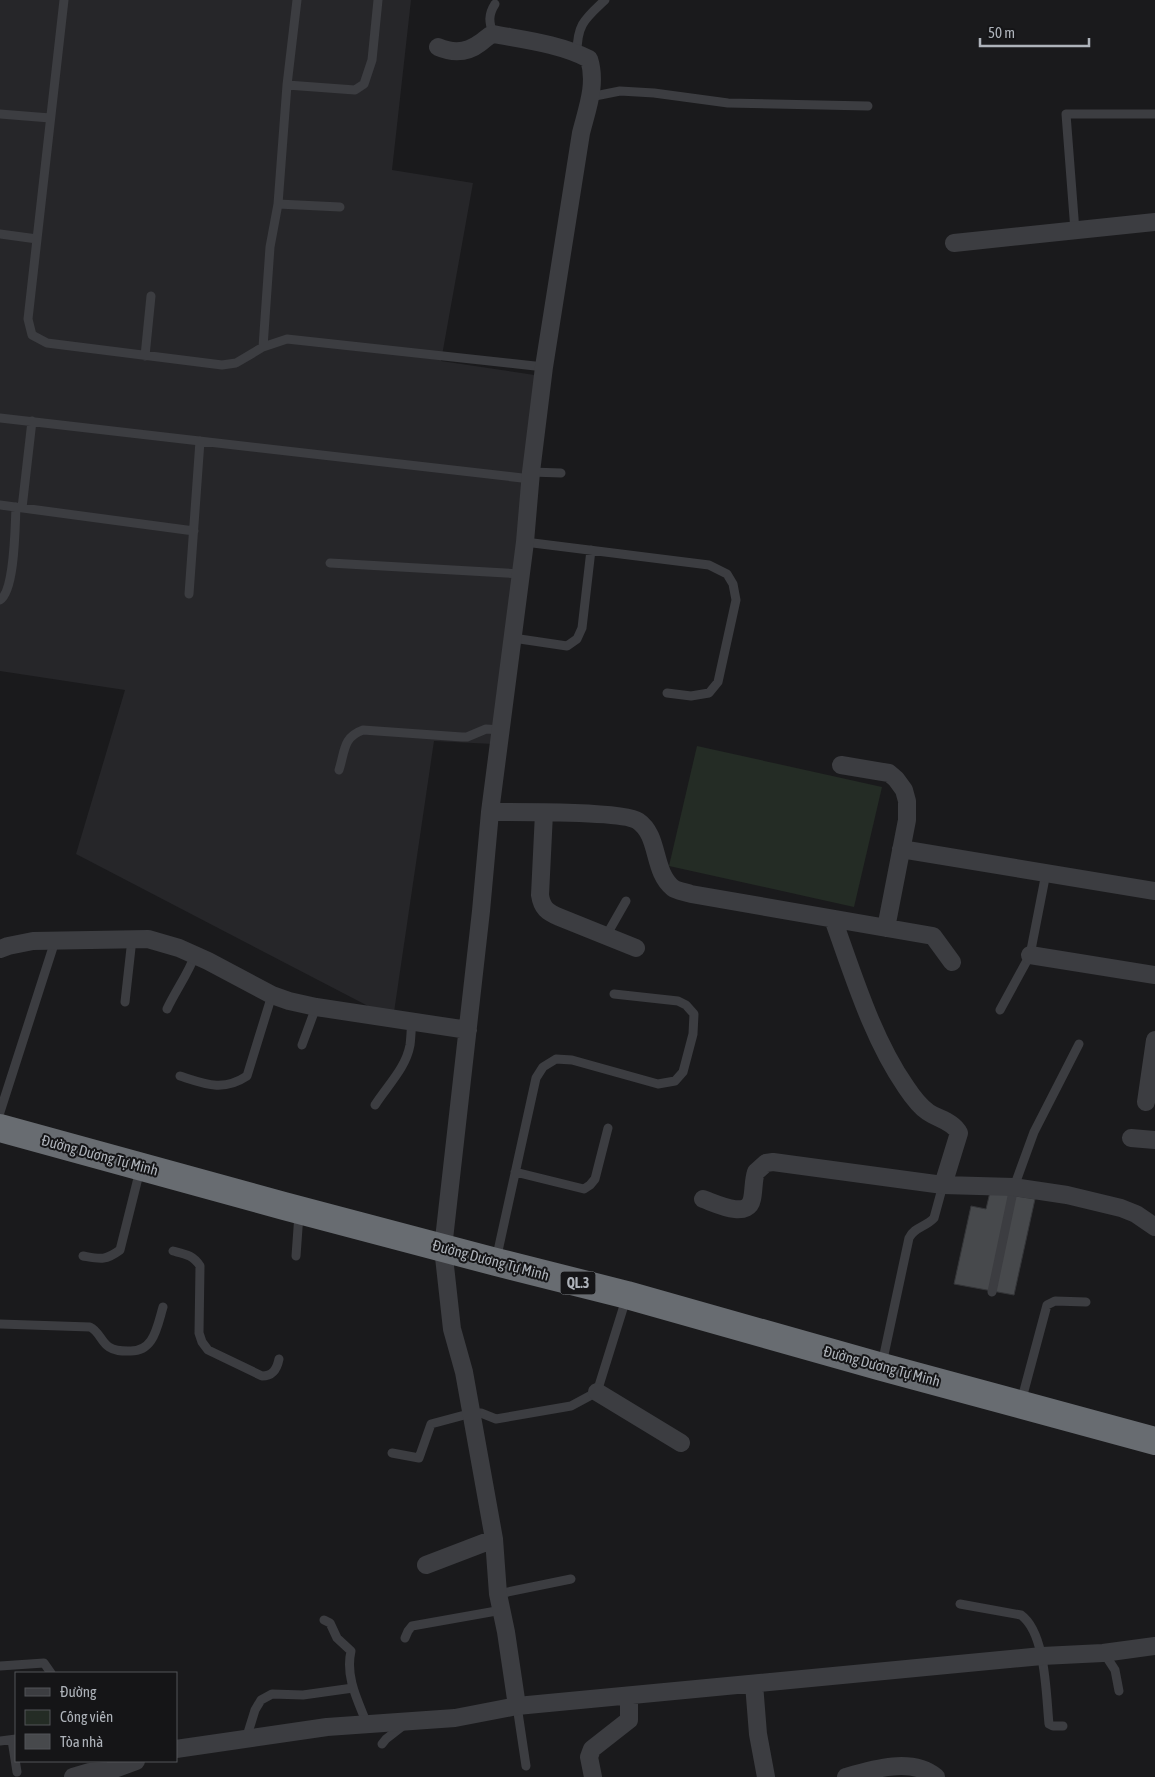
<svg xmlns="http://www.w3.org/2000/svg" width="1155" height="1777" viewBox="0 0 1155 1777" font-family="'Asap Condensed',sans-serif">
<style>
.built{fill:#262629}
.green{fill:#242c25}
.building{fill:#47494c;stroke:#343538}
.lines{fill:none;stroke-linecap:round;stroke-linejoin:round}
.lane{stroke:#3c3d41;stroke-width:9}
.street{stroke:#3c3d41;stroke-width:18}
.highway{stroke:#686c71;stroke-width:28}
.labels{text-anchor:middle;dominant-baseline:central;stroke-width:4;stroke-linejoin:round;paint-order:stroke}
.shield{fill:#151517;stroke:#808489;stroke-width:1}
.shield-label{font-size:14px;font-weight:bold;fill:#aeb3ba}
.street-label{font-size:15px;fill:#aeb3ba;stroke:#151517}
</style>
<rect width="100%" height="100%" fill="#1a1a1c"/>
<!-- built -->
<path class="built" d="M0,0H411L392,170L473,183L441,361L541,376L493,744L434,741L393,1019L76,854L125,690L0,671Z"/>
<!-- green -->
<path class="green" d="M697,746L882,787L854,907L669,866Z"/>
<!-- building -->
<path class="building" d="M990,1192L1035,1199L1014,1295L954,1284L971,1206L986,1209Z"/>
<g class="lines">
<!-- lane -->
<path class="lane" d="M64,0L28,319L32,335L47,343L222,365L236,363L263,347L287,339L544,367
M493,34C489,22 488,15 495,4
M577,53C577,24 585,19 605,0
M287,85L355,90L364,84L372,60L378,0
M590,97L620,91L654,93L728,103L868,106
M0,114L50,118
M278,204L340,207
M1075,231L1066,114H1155
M0,234L37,239
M263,347L270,247L278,204L287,85L297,0
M145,356L151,296
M0,418L531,479
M531,472L561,473
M0,505L194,531
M22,508L32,421
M525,542L709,565L727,574L733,584L736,600L718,682L709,693L691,696L667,693
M330,563L521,574
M189,594L200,441
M0,600C15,591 15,526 16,507
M513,638L567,646L577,639L582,628L591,550
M339,770C345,751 343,737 363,730L462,737H467L486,729L501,730
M606,936L626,901
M125,1002L132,939
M167,1009C176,990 188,974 195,955
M1000,1010L1030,955L1046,873
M302,1045L316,1007
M180,1076C205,1084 223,1092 247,1076L272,995
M375,1105C387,1086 406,1068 410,1045C411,1038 411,1029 412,1022
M0,1112L55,941
M515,1172L584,1189L590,1185L595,1179L608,1128
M173,1251C185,1254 193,1255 200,1266L199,1333L202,1342L208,1350L262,1376C273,1376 277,1369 279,1359
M83,1256C100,1259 105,1261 120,1250L140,1170
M296,1256L299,1214
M496,1260L536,1078L543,1067L556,1059L572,1060L658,1084L675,1081L683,1072L693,1034L694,1014L686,1005L678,1001L614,994
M992,1292L1014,1187L1034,1132L1079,1044
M0,1324L90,1327C99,1331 101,1342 109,1347C115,1351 121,1351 128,1351C154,1353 157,1327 163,1307
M882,1364L909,1238C914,1227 926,1227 934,1218L943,1185
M1021,1402L1047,1305L1055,1301L1086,1302
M392,1453L419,1458L431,1424L472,1413H481L496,1419L571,1406L597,1392L626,1299
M498,1594L571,1579
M960,1604L1021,1615C1046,1633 1046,1695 1049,1724L1053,1726H1063
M324,1620L330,1623L337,1638L351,1651C345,1677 358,1701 367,1724
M405,1638L408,1631L412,1626L502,1610
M1104,1653L1115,1670L1119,1691
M0,1666L44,1663L51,1673
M517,1706L526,1766
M246,1739L255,1710L261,1700L272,1694L303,1695L353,1688
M12,1740L17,1772
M0,1741L16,1739
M382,1744L386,1739L404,1725"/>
<!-- street -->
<path class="street" d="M438,47C452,53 467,53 480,43C485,40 487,36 493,34C525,40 560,44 589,59C597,84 587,109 581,133L544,367L531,472L525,542L490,812L481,911L443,1248L452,1329L464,1372L494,1539L498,1594L506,1632L517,1706
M954,243L1155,222
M841,765L889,773L896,779L904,790L907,801V820L886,928
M490,812C514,812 624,811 638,821C660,836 652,871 673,888C677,891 686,892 691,894L933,936L952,962
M544,813L540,895C542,908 547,912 559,917L636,948
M901,849L1155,891
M833,919C853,974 872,1038 906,1087C912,1096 919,1106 928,1112C938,1119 953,1121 959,1133L943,1185
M0,949L8,946L33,941L148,939L179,948L208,961L272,995L289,1001L316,1007L468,1030
M1030,955L1155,975
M1146,1102L1155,1040
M1131,1138L1155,1140
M703,1199C715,1203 748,1220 752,1199C754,1190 753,1181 756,1172L766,1163L773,1162L943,1185L1014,1187L1067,1195L1121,1208L1136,1214L1155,1227
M597,1392L681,1443
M426,1565L494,1539
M754,1684L758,1734L766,1777
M176,1749L327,1727L455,1718L517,1706L1042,1656L1103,1653L1155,1646
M73,1777L90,1772L109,1771L136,1761
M593,1777L589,1757L592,1749L629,1720V1696
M846,1777C873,1769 912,1757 936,1777"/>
<!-- highway -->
<path class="highway" d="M0,1128L284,1206L496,1262L627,1295L882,1367L1155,1441"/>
</g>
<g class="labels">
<!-- shield labels -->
<rect class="shield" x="560.5" y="1271.5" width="35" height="23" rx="4"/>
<g class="shield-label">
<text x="578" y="1283">QL.3</text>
</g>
<!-- street labels -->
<g class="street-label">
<text transform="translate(100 1155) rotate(15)">Đường Dương Tự Minh</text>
<text transform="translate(491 1260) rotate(15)">Đường Dương Tự Minh</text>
<text transform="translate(882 1366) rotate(15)">Đường Dương Tự Minh</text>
</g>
</g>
<!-- legend -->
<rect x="15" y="1672" width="162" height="90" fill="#151517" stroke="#525458"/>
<rect x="25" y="1688" width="25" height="8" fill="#3c3d41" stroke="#525458"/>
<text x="60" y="1697" font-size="15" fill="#aeb3ba">Đường</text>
<rect x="25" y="1710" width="25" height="15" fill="#242c25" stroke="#525458"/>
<text x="60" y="1722" font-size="15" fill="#aeb3ba">Công viên</text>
<rect x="25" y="1734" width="25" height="15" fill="#47494c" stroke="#525458"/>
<text x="60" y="1747" font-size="15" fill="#aeb3ba">Tòa nhà</text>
<!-- scale -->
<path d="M980 38v8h109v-8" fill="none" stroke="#aeb3ba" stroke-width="2.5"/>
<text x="988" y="38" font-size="15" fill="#aeb3ba" stroke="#151517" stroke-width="4" paint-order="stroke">50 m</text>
</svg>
